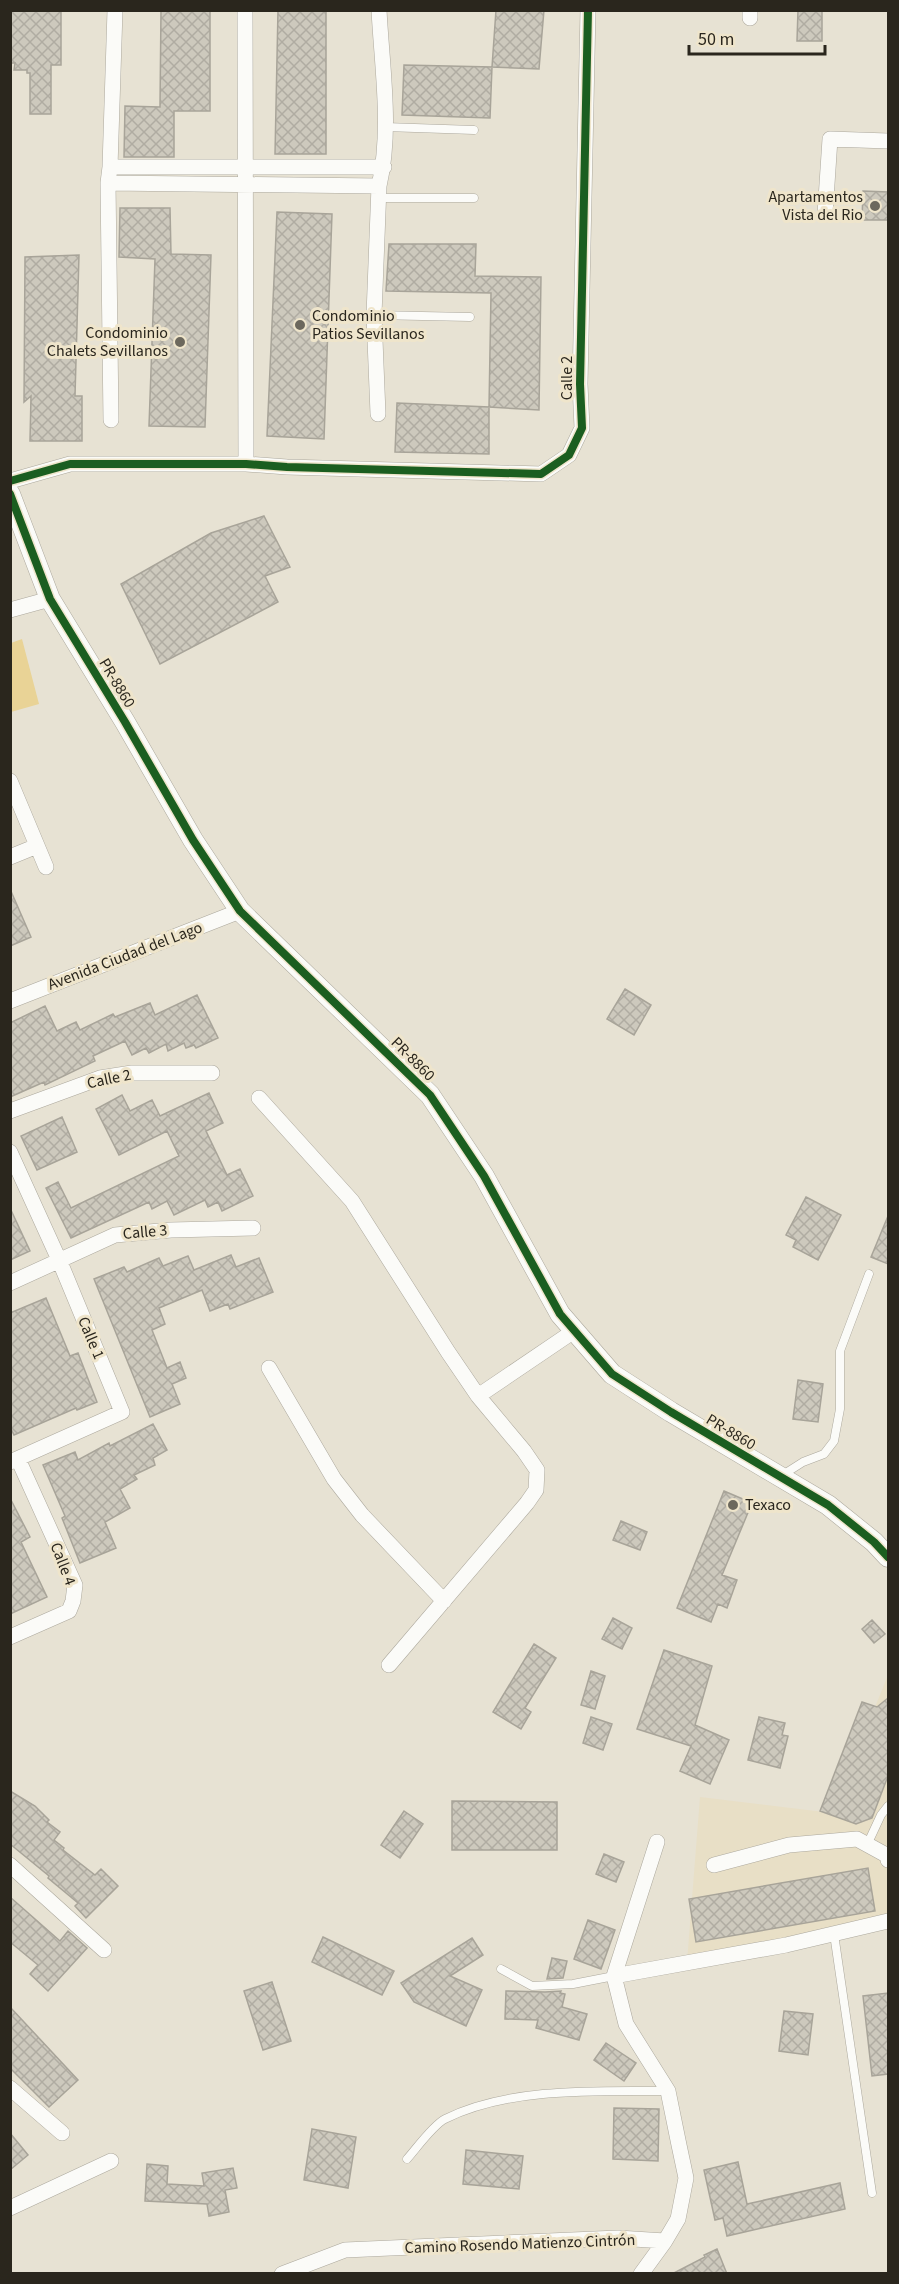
<svg xmlns="http://www.w3.org/2000/svg" width="899" height="2284" viewBox="0 0 899 2284" font-family="'Source Sans 3',sans-serif">
<style>
.built{fill:#e8dfc6}
.park{fill:#e9d396}
.building{fill:url(#building-cross-hatch);stroke:#a8a499;stroke-width:1.5}
.lines{fill:none;stroke-linecap:round;stroke-linejoin:round}
.lane-casing{stroke:#aca89d;stroke-width:9}
.street-casing{stroke:#aca89d;stroke-width:16}
.secondary-casing{stroke:#aca89d;stroke-width:21}
.lane{stroke:#fbfbf8;stroke-width:8}
.street{stroke:#fbfbf8;stroke-width:15}
.secondary{stroke:#fbfbf8;stroke-width:20}
.cycleway-casing{stroke:#efe5cb;stroke-width:11}
.cycleway{stroke:#1b5e20;stroke-width:8}
.poi-dot{fill:#6c685d;stroke:#efe5cb;stroke-width:2}
.labels{text-anchor:middle;dominant-baseline:central;stroke-width:6;stroke-linejoin:round;paint-order:stroke}
.poi-label{font-size:16px;fill:#2a261d;stroke:#efe5cb;text-anchor:end}
.street-label{font-size:16px;fill:#2a261d;stroke:#efe5cb}
</style>
<defs>
<pattern id="building-cross-hatch" width="8" height="8" patternUnits="userSpaceOnUse" patternTransform="scale(1.5)"><rect width="8" height="8" fill="#cdc9bd"/><path d="M0 0l8 8M0 8l8-8" fill="none" stroke="#b0aca2"/></pattern>
</defs>
<rect width="100%" height="100%" fill="#e7e2d3"/>
<!-- built -->
<path class="built" d="M888,1675V1914L687,1962L700,1797L832,1813Z"/>
<!-- park -->
<path class="park" d="M22,639L39,704L11,712V643Z"/>
<!-- building -->
<path class="building" d="M10,10L61,11V65H51V114H30V73H27V70H14L15,63H10Z
M161,10H210V111H174V157H124L125,106L160,107Z
M278,10H326V154H275Z
M496,10H544L539,69L492,67Z
M798,10H822V41H797Z
M404,65L492,67L490,118L402,115Z
M863,191L888,192V220H862Z
M120,208H170L171,254L211,255L205,427L149,426L155,259L119,257Z
M277,212L332,214L324,439L267,436Z
M389,244H476L475,276L541,277L539,410L489,407L491,293L386,291Z
M79,255L75,396H82V441H30L31,396L24,402L25,257Z
M397,403L489,407V454L395,452Z
M264,516L290,567L265,576L278,602L160,664L121,584L211,533Z
M10,889L31,937L10,946Z
M625,989L651,1005L634,1035L607,1019Z
M197,995L218,1038L196,1048L194,1045L186,1048L184,1043L168,1051L166,1044L149,1053L146,1048L132,1055L125,1041L93,1056L95,1061L45,1085L44,1082L10,1097V1023L45,1006L57,1031L76,1022L80,1030L113,1014L115,1017L150,1003L155,1015Z
M209,1093L223,1123L206,1131L227,1175L240,1169L253,1196L222,1211L218,1202L208,1207L205,1200L174,1215L167,1201L152,1209L149,1202L71,1238L46,1188L58,1182L71,1208L179,1156L167,1131L119,1155L96,1109L122,1095L130,1111L152,1100L160,1116Z
M62,1117L77,1152L37,1170L21,1136Z
M806,1197L841,1215L818,1260L793,1247L796,1240L786,1235Z
M10,1208L30,1251L10,1260Z
M888,1216V1264L871,1257Z
M231,1255L236,1267L259,1258L273,1292L230,1309L228,1304L210,1311L202,1290L159,1308L165,1324L152,1330L167,1368L180,1362L186,1378L172,1384L180,1404L150,1417L94,1279L124,1267L127,1272L159,1258L163,1266L188,1256L194,1270Z
M46,1298L70,1356L78,1353L97,1402L77,1410L76,1408L14,1435L10,1427V1313Z
M798,1380L823,1384L818,1422L793,1419Z
M153,1424L167,1450L153,1458L155,1465L134,1475L137,1479L120,1489L130,1508L105,1522L116,1548L80,1563L62,1518L65,1516L43,1465L75,1452L78,1460L109,1443L110,1446Z
M724,1491L752,1503L722,1575L737,1580L727,1608L718,1604L711,1622L677,1608Z
M10,1498L30,1537L21,1542L47,1597L10,1614Z
M621,1521L647,1532L640,1550L613,1540Z
M613,1618L632,1628L622,1649L602,1639Z
M872,1620L885,1634L874,1643L862,1629Z
M534,1644L556,1658L525,1708L531,1712L521,1729L493,1712Z
M664,1650L712,1666L695,1725L729,1740L710,1784L680,1771L691,1746L637,1729Z
M591,1671L605,1676L595,1709L581,1705Z
M888,1698V1776L872,1818L856,1824L820,1811L862,1702L877,1707Z
M591,1717L612,1724L603,1750L583,1743Z
M759,1717L785,1723L782,1735L788,1736L780,1768L748,1760Z
M10,1791L35,1806L49,1820L47,1822L60,1832L54,1840L64,1848L63,1850L95,1875L101,1869L118,1886L86,1918L75,1906L78,1903L48,1878L49,1876L10,1844Z
M452,1801L557,1802V1850H452Z
M404,1811L423,1824L400,1858L381,1845Z
M604,1854L624,1862L616,1882L596,1874Z
M868,1868L875,1911L696,1942L689,1899Z
M10,1897L60,1941L68,1931L87,1948L48,1991L30,1974L38,1965L10,1942Z
M588,1920L615,1930L601,1969L574,1959Z
M323,1937L394,1971L382,1995L312,1962Z
M472,1938L483,1955L450,1976L482,1990L466,2026L414,2002L401,1983Z
M552,1958L567,1961L563,1978L547,1979Z
M272,1982L291,2041L263,2050L244,1991Z
M506,1991L545,1992L561,1991L560,1993L565,1994L562,2007L587,2014L579,2040L536,2028L538,2020L505,2019Z
M888,1993V2074L872,2076L863,1996Z
M10,2007L78,2080L49,2107L10,2068Z
M784,2011L813,2014L808,2055L779,2051Z
M606,2043L636,2063L624,2081L594,2060Z
M614,2108L659,2109L658,2161L613,2159Z
M312,2129L356,2137L348,2188L304,2180Z
M10,2133L28,2155L10,2170Z
M466,2150L523,2156L519,2189L463,2184Z
M738,2162L747,2204L840,2183L845,2209L727,2236L723,2218L715,2220L704,2170Z
M147,2164L168,2166L167,2184L204,2186L202,2173L233,2168L237,2188L225,2190L229,2212L209,2216L207,2204L145,2201Z
M717,2249L727,2274H672L705,2257L704,2255Z"/>
<g class="lines">
<!-- lane casing -->
<g class="lane-casing">
<path id="lane" d="M385,127L474,130
M379,198H474
M374,315L470,317
M781,1476L803,1462L824,1454L834,1441L840,1409V1351L869,1274
M867,1845L881,1815L888,1806
M834,1934L872,2193
M501,1969L532,1986L573,1984L614,1976
M407,2159C416,2149 433,2125 445,2119C509,2087 598,2091 668,2091"/>
</g>
<!-- street casing -->
<g class="street-casing">
<path id="street" d="M245,10L246,464
M750,18V10
M110,167H384
M108,183L379,186
M825,214L830,139L888,141
M378,414L374,315L379,186C392,130 382,68 379,10
M111,420L108,183L110,167L115,10
M10,481L70,464H246L287,467L541,474L569,455L582,428L580,384L588,10
M10,610L50,599
M10,781L46,867
M10,857L37,846
M10,1001L240,911
M259,1098L352,1201L448,1352L478,1396L524,1451L537,1470L536,1490L527,1503L389,1665
M10,1111L100,1078L132,1073H212
M10,1152L60,1262L122,1412L10,1462
M10,1283L115,1235L171,1230L253,1228
M269,1368L334,1479L362,1515L444,1601
M478,1396L574,1331
M10,1637L69,1611L73,1601L75,1585L18,1459
M10,1865L104,1950
M714,1865L789,1845L857,1839L888,1856V1860
M614,1976L786,1945L888,1921
M614,1976L657,1842
M10,2088L62,2133
M10,2208L111,2161
M282,2274L345,2250L618,2238L665,2241L678,2219L686,2178L679,2145L668,2091L626,2024L614,1976
M641,2274L665,2241"/>
</g>
<!-- secondary casing -->
<g class="secondary-casing">
<path id="secondary" d="M10,494L50,599L125,722L193,840L240,911L430,1095L484,1176L560,1314L612,1374L671,1412L828,1505L874,1542L888,1557"/>
</g>
<!-- lane -->
<use href="#lane" class="lane"/>
<!-- street -->
<use href="#street" class="street"/>
<!-- secondary -->
<use href="#secondary" class="secondary"/>
<!-- cycleway casing -->
<g class="cycleway-casing">
<path id="cycleway" d="M10,481L70,464H246L287,467L541,474L569,455L582,428L580,384L588,10
M10,494L50,599L125,722L193,840L240,911L430,1095L484,1176L560,1314L612,1374L671,1412L828,1505L874,1542L888,1557"/>
</g>
<!-- cycleway -->
<use href="#cycleway" class="cycleway"/>
</g>
<!-- markers -->
<g class="poi-dot">
<circle cx="875" cy="206" r="6"/>
<circle cx="300" cy="325" r="6"/>
<circle cx="180" cy="342" r="6"/>
<circle cx="733" cy="1505" r="6"/>
</g>
<g class="labels">
<!-- poi labels -->
<g class="poi-label">
<text x="863" y="197">Apartamentos<tspan x="863" dy="18">Vista del Rio</tspan></text>
<text x="312" y="316" text-anchor="start">Condominio<tspan x="312" dy="18">Patios Sevillanos</tspan></text>
<text x="168" y="333">Condominio<tspan x="168" dy="18">Chalets Sevillanos</tspan></text>
<text x="745" y="1505" text-anchor="start">Texaco</text>
</g>
<!-- street labels -->
<g class="street-label">
<text transform="translate(567 378) rotate(-90)">Calle 2</text>
<text transform="translate(117 683) rotate(59)">PR-8860</text>
<text transform="translate(125 956) rotate(-21)">Avenida Ciudad del Lago</text>
<text transform="translate(413 1059) rotate(45)">PR-8860</text>
<text transform="translate(109 1079) rotate(-12)">Calle 2</text>
<text transform="translate(145 1232) rotate(-5)">Calle 3</text>
<text transform="translate(91 1338) rotate(67)">Calle 1</text>
<text transform="translate(731 1432) rotate(31)">PR-8860</text>
<text transform="translate(63 1564) rotate(69)">Calle 4</text>
<text transform="translate(520 2244) rotate(-2)">Camino Rosendo Matienzo Cintrón</text>
</g>
</g>
<!-- border -->
<rect width="899" height="2284" fill="none" stroke="#2a261d" stroke-width="24"/>
<!-- scale -->
<path d="M689 45v9h136v-9" fill="none" stroke="#2a261d" stroke-width="3"/>
<text x="698" y="45" font-size="18" fill="#2a261d" stroke="#efe5cb" stroke-width="4.5" paint-order="stroke">50 m</text>
</svg>
